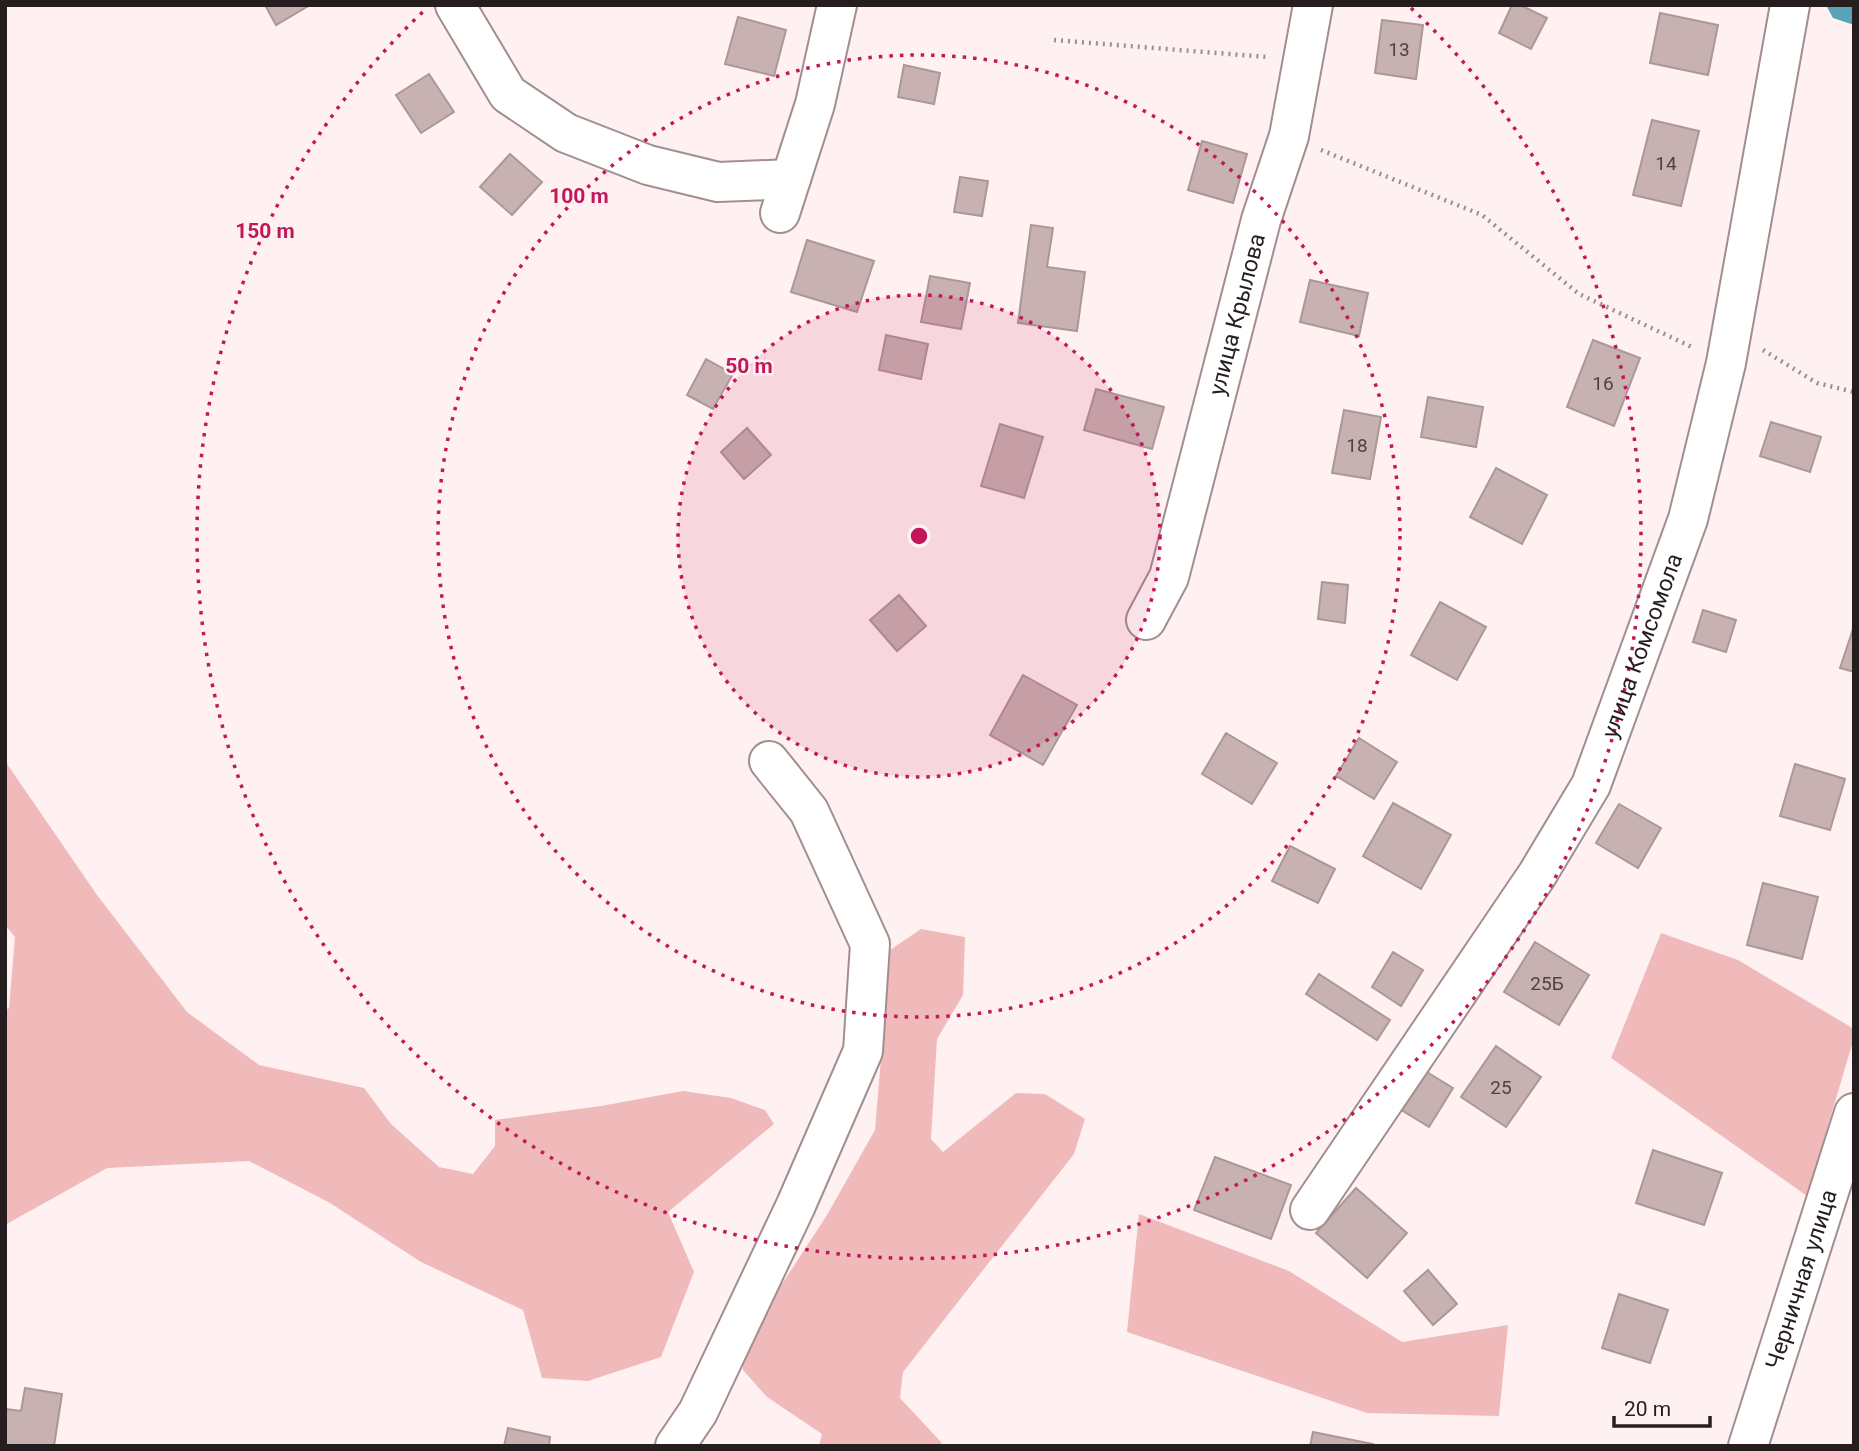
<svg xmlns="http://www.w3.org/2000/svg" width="1859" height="1451" viewBox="0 0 1859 1451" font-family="Roboto,sans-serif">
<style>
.green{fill:#f0babb}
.water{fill:#58a3b5}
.building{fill:#c7b1b1;stroke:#ac9797;stroke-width:2}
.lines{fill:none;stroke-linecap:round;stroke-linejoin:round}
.minor-casing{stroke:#a38e8e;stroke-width:42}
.path{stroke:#9b8f8f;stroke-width:4.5;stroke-dasharray:2 5;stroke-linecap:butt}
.minor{stroke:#fff;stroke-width:38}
.ring{fill:none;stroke:#c2185b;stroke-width:3.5;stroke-dasharray:3.5 7}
.labels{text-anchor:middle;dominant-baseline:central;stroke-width:5;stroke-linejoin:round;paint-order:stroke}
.number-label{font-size:19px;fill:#4e4343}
.street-label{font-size:23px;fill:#261e1e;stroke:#fff1f1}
.centre{fill:#c2185b;stroke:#fff1f1;stroke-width:3.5}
.ring-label{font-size:21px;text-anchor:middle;font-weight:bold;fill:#c2185b;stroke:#fff1f1;stroke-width:5;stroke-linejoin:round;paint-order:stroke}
</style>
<rect width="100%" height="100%" fill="#fff1f1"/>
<!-- green -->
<path class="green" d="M5,761L97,895L187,1012L259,1065L364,1088L391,1124L439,1167L473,1174L495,1146V1120L601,1106L683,1091L731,1098L765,1110L774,1124L668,1212L694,1272L661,1357L588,1381L542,1378L523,1310L421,1262L330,1203L249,1161L107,1168L5,1225V1010L9,1008L15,937L5,925Z
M921,929L965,937L963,995L937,1039L931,1139L943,1152L1016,1093L1045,1094L1085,1119L1074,1154L903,1372L900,1398L941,1442L942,1446H819L822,1434L767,1397L743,1370V1344L827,1215L875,1130L890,950Z
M1661,933L1738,960L1854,1029V1038L1807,1196L1611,1058Z
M1139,1214L1289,1271L1402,1342L1508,1325L1499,1416L1367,1413L1127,1332Z"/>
<!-- water -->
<path class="water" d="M1826,5H1854V25L1833,18Z"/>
<!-- building -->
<path class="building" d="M265,5H310L276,25Z
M1512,5H1520L1547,18L1531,49L1499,33Z
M1660,13L1718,25L1708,75L1650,63Z
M738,17L786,30L774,76L725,64Z
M1382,20L1423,25L1416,79L1375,73Z
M904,65L940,73L934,104L898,97Z
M429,74L454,112L421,133L396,95Z
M1652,120L1699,131L1681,206L1633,195Z
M1202,141L1247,154L1233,203L1188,190Z
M510,154L542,182L512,215L480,187Z
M960,177L988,181L982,216L954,212Z
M1031,225L1053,228L1047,267L1085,272L1077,331L1018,323Z
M807,240L874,261L857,312L791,292Z
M930,276L970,283L961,329L921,322Z
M1310,280L1368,293L1359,336L1300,322Z
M886,335L928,344L921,379L879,370Z
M1593,340L1640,358L1614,426L1567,407Z
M706,359L733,374L713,409L687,395Z
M1096,389L1164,407L1152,449L1084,430Z
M1428,397L1483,407L1476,447L1421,437Z
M1344,410L1381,417L1370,479L1332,473Z
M1771,422L1821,437L1810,472L1760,456Z
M1000,424L1043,437L1024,498L981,486Z
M747,428L771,455L744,479L721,452Z
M1496,468L1547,495L1522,544L1470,517Z
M1322,582L1348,585L1345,623L1318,619Z
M899,595L926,626L897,651L870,620Z
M1440,602L1486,627L1457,680L1411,655Z
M1703,610L1736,620L1726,652L1693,642Z
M1854,626V672L1840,668Z
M1023,675L1077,705L1043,765L990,735Z
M1226,733L1277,763L1252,804L1202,774Z
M1359,738L1397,762L1374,799L1336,776Z
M1795,764L1845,779L1830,830L1780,816Z
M1393,803L1451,835L1421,889L1363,856Z
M1619,804L1661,828L1638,868L1596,843Z
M1290,846L1335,869L1318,903L1272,881Z
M1763,883L1818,897L1802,959L1747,945Z
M1535,942L1589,975L1559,1025L1504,992Z
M1393,952L1423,970L1401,1006L1372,987Z
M1319,974L1390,1020L1377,1040L1306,994Z
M1496,1046L1541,1077L1506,1127L1461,1097Z
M1417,1066L1453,1088L1429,1127L1393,1105Z
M1653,1150L1722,1173L1704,1225L1636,1203Z
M1215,1157L1291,1185L1271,1239L1194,1210Z
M1356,1188L1407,1233L1367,1278L1316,1233Z
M1428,1270L1457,1304L1433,1325L1404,1291Z
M1619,1294L1668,1310L1650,1363L1602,1348Z
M25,1388L62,1394L54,1446H5V1409L21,1411Z
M508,1428L550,1437L549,1446H504Z
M1313,1432L1373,1444V1446H1310Z"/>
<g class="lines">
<!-- minor casing -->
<g class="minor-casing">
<g id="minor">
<path d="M455,5L508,94L566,133L648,165L718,182L791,179"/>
<path d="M780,213L815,104L837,5"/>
<path id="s1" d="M1146,620L1169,577L1261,220L1289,136L1313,5"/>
<path id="s2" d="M1310,1210L1537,875L1591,785L1688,519L1726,363L1790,5"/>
<path d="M675,1446L698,1412L796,1205L863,1051L870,944L809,811L769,761"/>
<path id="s3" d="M1748,1446L1854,1113"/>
</g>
</g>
<!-- path -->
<path class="path" d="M1054,40L1267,57
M1321,150L1482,215L1579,294L1694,348
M1763,350L1817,383L1854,392"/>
<!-- minor -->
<use href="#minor" class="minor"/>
</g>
<!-- distance rings -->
<circle cx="919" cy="536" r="241" fill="#c2185b" fill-opacity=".12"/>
<g class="ring">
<circle cx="919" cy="536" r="241"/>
<circle cx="919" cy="536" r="481"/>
<path d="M1411 8A722 722 0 1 1 427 8"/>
</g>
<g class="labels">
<!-- number labels -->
<g class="number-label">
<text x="1399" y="49">13</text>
<text x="1666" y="163">14</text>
<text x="1603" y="383">16</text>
<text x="1357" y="445">18</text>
<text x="1547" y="983">25Б</text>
<text x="1501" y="1087">25</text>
</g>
<!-- street labels -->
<g class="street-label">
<text stroke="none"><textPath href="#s1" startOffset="320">улица Крылова</textPath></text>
<text stroke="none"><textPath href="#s2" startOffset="658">улица Комсомола</textPath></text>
<text stroke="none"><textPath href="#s3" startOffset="175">Черничная улица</textPath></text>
</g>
</g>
<circle cx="919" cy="536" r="10" class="centre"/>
<g class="ring-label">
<text x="579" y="203">100 m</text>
<text x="265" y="238">150 m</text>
<text x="749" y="373">50 m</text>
</g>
<!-- border -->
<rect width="1859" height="1451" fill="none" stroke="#261e1e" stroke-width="14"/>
<!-- scale -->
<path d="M1614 1416v10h96v-10" fill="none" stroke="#261e1e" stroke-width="3.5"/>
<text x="1624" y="1416" font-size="21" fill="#261e1e" stroke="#fff1f1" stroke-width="5" paint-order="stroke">20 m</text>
</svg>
